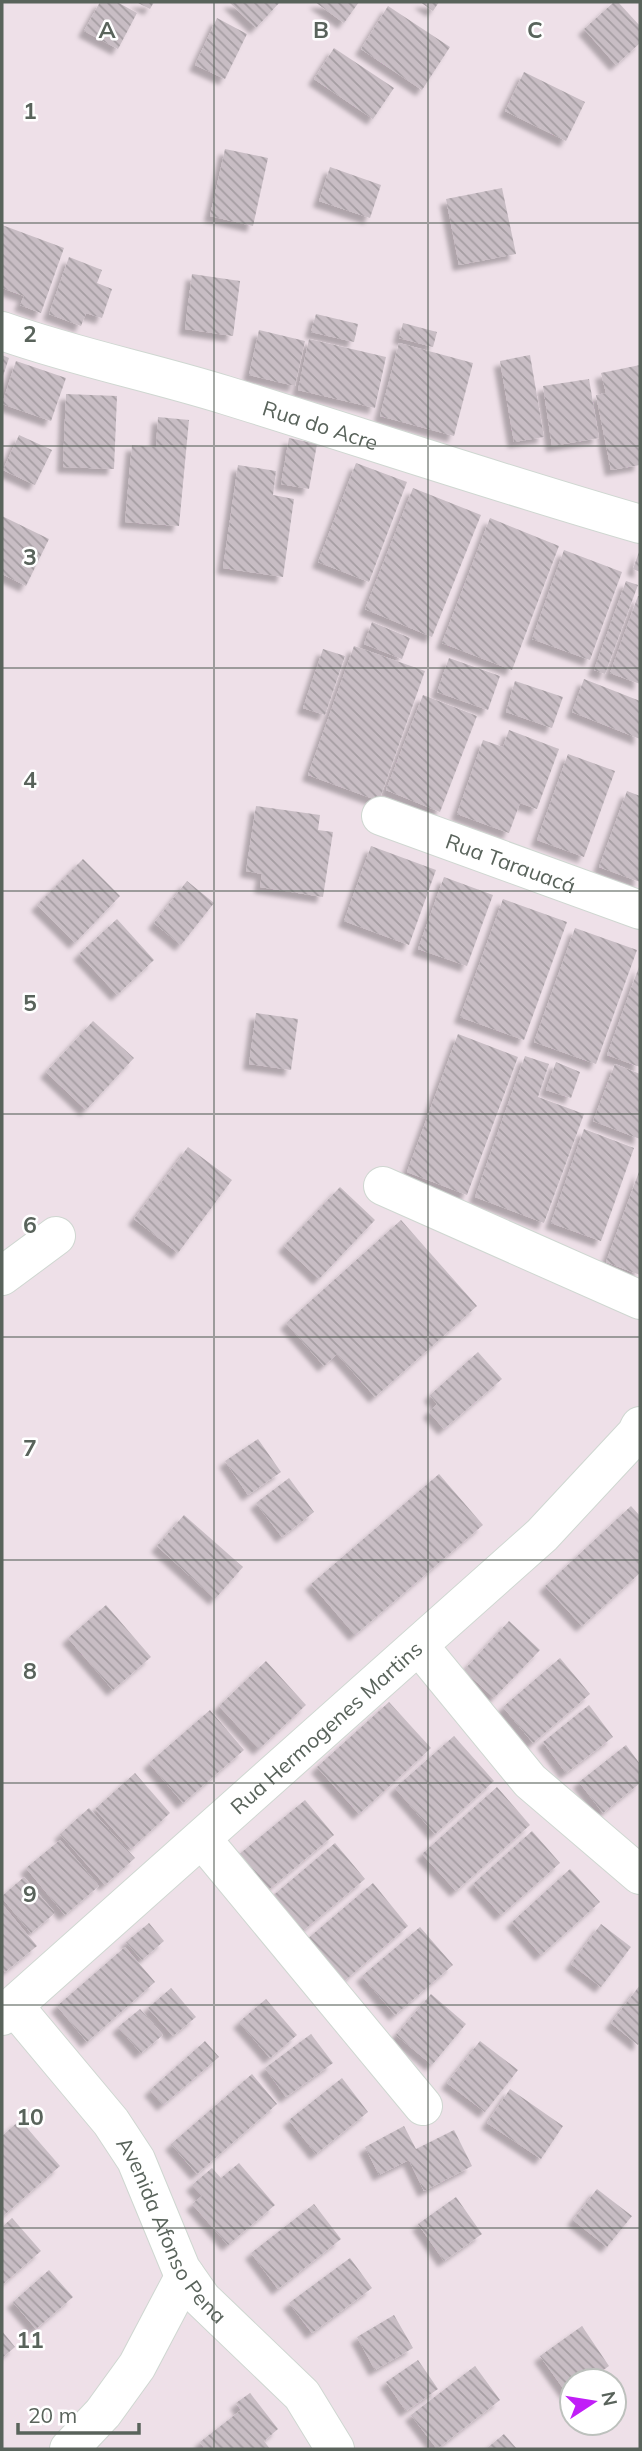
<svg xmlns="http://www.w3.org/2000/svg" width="642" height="2451" viewBox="0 0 642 2451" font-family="Mulish,sans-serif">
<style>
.building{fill:url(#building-back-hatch);filter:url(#shadow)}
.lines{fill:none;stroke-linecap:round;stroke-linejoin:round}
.street-casing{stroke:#cfd7d1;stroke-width:40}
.street{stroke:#fff;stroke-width:38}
.grid{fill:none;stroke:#59635b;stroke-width:2;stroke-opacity:0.55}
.labels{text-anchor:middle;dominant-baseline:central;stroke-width:5;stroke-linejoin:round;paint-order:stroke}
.street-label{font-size:21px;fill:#59635b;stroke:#fff}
.grid-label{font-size:23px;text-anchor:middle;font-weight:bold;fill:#59635b;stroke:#fff;stroke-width:5;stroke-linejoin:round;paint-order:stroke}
</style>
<defs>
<pattern id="building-back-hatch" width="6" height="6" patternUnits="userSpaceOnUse" patternTransform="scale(1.75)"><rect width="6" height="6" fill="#c8bdc4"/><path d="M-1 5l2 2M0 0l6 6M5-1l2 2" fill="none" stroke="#a59da2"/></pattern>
<filter id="shadow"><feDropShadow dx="-6" dy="6" stdDeviation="2" flood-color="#0004"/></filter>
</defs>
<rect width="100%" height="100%" fill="#eee0e8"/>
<!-- building -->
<path class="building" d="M100,2H117L137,13L118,49L84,31Z
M136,2H154L150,9Z
M229,2H280L256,28Z
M315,2H359L344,23Z
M420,2H439L433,11Z
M614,2H618L640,26V43L616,65L584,29Z
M388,6L450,47L422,90L361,49Z
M217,18L247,34L225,79L195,65Z
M334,48L394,88L373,119L314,79Z
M524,72L585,102L566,141L505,111Z
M225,149L268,158L253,226L210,216Z
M330,167L381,185L370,218L319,201Z
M502,188L516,254L459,265L446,199Z
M2,225L64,248L41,313L20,305L24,296L2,288Z
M69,257L102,270L97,283L112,289L102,318L86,313L81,326L49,314Z
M192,274L240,281L233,336L185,329Z
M316,314L358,324L354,342L311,332Z
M403,323L437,332L433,347L399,338Z
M259,330L305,341L295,386L249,375Z
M309,339L386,357L375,408L298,390Z
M399,343L473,363L454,436L380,416Z
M2,355L9,358L2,379Z
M530,355L544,437L514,442L500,361Z
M16,361L66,378L51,421L2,404Z
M640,365V465L611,470L596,395L606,393L601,373Z
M589,379L599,438L552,446L543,386Z
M66,394L117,396L114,469L63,467Z
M158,417L189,420L179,526L125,522L132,445L156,447Z
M19,435L52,450L35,485L3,470Z
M289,438L317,444L309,489L281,484Z
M356,463L407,482L369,582L318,562Z
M238,465L276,471L273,495L294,499L283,577L223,568Z
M413,488L481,515L432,637L365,609Z
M2,516L49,539L26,586L2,574Z
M490,518L559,546L512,670L442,643Z
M640,549V572L633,569Z
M564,550L622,572L590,660L532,639Z
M626,581L638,585L605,674L594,670Z
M638,596H640V684L610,673Z
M372,622L410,638L402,659L364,644Z
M354,646L425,671L379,801L308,775Z
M323,649L345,656L325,715L303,708Z
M449,658L500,676L488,710L437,692Z
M584,679L640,701V739L572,712Z
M515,681L563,697L552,728L506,712Z
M423,695L477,716L440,812L386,790Z
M509,730L559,749L537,809L520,803L509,833L457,814L483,740L503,747Z
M568,754L615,771L584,857L537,840Z
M627,791L640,796V882L599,867Z
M256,806L320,815L318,830L333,832L323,897L260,887L262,874L246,871Z
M371,846L436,870L409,945L344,921Z
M83,859L120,896L75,943L37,905Z
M444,877L493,895L467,966L418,949Z
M187,881L214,903L181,945L154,923Z
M503,899L567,922L524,1040L460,1017Z
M117,919L154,960L117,995L79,954Z
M575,928L637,950L596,1064L534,1042Z
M640,964V1067L607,1055Z
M256,1013L298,1019L291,1070L249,1064Z
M93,1021L134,1058L86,1110L46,1072Z
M458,1034L518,1057L467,1195L407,1172Z
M525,1056L549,1064L538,1097L584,1114L544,1223L475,1197Z
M556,1062L580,1072L571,1098L546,1090Z
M615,1064L640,1074V1139L593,1121Z
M584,1129L634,1148L601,1241L551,1223Z
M188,1147L232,1180L178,1253L134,1219Z
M640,1169V1275L606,1262Z
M340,1187L375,1220L319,1279L284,1246Z
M401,1220L477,1306L375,1397L337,1354L324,1366L286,1323Z
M478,1352L502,1379L444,1429L429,1412L437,1404L430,1395Z
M258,1439L281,1472L248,1495L225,1461Z
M439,1474L483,1525L355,1635L311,1584Z
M289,1478L314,1512L282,1537L256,1503Z
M631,1506L640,1516V1573L582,1626L545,1586Z
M184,1515L243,1567L215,1599L157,1546Z
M106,1605L151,1657L113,1690L68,1638Z
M509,1621L540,1650L494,1698L464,1670Z
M560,1658L590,1694L533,1743L503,1707Z
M266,1661L306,1705L259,1749L219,1706Z
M389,1702L431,1748L359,1814L317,1767Z
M589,1705L613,1737L566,1773L543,1742Z
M210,1710L244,1750L183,1803L149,1763Z
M454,1736L494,1781L435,1834L395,1788Z
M626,1745L640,1764V1783L603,1813L579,1782Z
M135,1773L170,1813L131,1849L95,1809Z
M497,1787L530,1825L456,1891L422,1854Z
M305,1800L334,1835L266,1892L237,1856Z
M89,1808L135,1858L105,1885L60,1834Z
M532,1831L560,1863L501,1915L473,1884Z
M60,1840L99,1886L65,1915L26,1868Z
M335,1843L365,1879L298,1935L269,1899Z
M570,1869L600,1902L541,1955L512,1922Z
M24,1877L55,1913L31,1933L2,1898V1896Z
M373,1883L408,1926L342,1983L306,1940Z
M2,1904L37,1946L5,1972L2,1968Z
M149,1923L164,1941L142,1960L126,1942Z
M601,1924L631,1947L601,1987L571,1964Z
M420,1927L453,1965L395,2015L362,1976Z
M125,1947L155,1982L87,2042L57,2006Z
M640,1985V2042L638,2045L611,2023Z
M171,1988L196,2017L173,2036L148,2008Z
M431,1994L466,2024L432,2065L396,2035Z
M266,1999L297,2035L270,2058L239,2022Z
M140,2009L163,2035L141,2053L118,2027Z
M311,2034L333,2063L286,2097L265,2068Z
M205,2041L219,2057L163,2105L150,2090Z
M480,2041L518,2070L485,2112L447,2083Z
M252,2074L277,2104L197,2174L171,2144Z
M342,2078L368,2112L316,2154L289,2120Z
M510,2089L563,2126L541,2159L487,2123Z
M20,2120L60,2166L2,2217V2136Z
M404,2126L416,2149L454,2130L472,2166L424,2191L409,2160L379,2175L365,2147Z
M239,2163L275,2205L228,2245L192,2204L202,2196L192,2185L212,2168L221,2178Z
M597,2189L632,2216L607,2247L573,2220Z
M456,2197L482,2234L444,2261L418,2224Z
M314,2204L341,2239L278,2289L251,2253Z
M12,2218L41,2251L2,2285V2227Z
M350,2258L372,2288L312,2333L289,2303Z
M49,2270L73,2297L36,2329L13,2302Z
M394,2315L413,2348L375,2370L357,2337Z
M582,2326L609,2366L588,2381H572V2392L568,2395L540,2356Z
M2,2331L15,2347L2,2358Z
M418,2360L438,2389L406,2411L386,2382Z
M475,2366L500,2400L437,2449L411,2415Z
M250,2393L278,2429L264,2441L270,2449H205L200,2442L241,2410L236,2403Z
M504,2434L517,2449H486Z"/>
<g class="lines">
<!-- street casing -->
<g class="street-casing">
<g id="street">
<path id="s1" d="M2,331C75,357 151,372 225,395C364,438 501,484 640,524"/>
<path id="s2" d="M381,816L640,910"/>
<path d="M383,1186L640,1300"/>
<path d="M2,1276L56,1236"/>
<path d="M419,1646L530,1781L640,1875"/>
<path d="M202,1839L423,2106"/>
<path id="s3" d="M14,2006L111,2122L136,2160L181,2269L202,2299L302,2395L335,2449"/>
<path id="s4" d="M2,2016L542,1535L636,1434L640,1426"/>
<path d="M69,2449L103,2413L137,2366L185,2275"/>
</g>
</g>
<!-- street -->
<use href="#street" class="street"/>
</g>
<!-- grid -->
<path class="grid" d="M214,2V2449M428,2V2449M2,223H640M2,446H640M2,668H640M2,891H640M2,1114H640M2,1337H640M2,1560H640M2,1783H640M2,2005H640M2,2228H640"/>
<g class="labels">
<!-- street labels -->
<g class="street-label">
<text stroke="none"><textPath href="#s1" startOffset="332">Rua do Acre</textPath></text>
<text stroke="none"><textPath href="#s2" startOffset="138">Rua Tarauacá</textPath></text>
<text stroke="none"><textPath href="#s4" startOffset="434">Rua Hermogenes Martins</textPath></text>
<text stroke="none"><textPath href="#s3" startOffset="276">Avenida Afonso Pena</textPath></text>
</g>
</g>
<g class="grid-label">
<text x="107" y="38">A</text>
<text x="321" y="38">B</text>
<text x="535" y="38">C</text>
<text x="30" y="119">1</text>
<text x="30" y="342">2</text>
<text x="30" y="565">3</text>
<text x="30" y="788">4</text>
<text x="30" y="1011">5</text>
<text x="30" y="1233">6</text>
<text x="30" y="1456">7</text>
<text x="30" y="1679">8</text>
<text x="30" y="1902">9</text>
<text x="30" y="2125">10</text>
<text x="30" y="2348">11</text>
</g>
<!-- border -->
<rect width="642" height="2451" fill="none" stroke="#59635b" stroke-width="7"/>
<!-- north arrow -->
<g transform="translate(593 2402) rotate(78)"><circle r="33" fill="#ffffff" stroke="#bdc1bd" stroke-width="2"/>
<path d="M0-5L12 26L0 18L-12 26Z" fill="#c11ef7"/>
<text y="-10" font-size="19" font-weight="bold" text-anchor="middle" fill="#59635b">N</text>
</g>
<!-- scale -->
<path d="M18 2423v10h121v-10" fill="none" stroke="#59635b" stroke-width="3.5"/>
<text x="28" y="2423" font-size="21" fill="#59635b" stroke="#ffffff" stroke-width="5" paint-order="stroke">20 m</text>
</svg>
